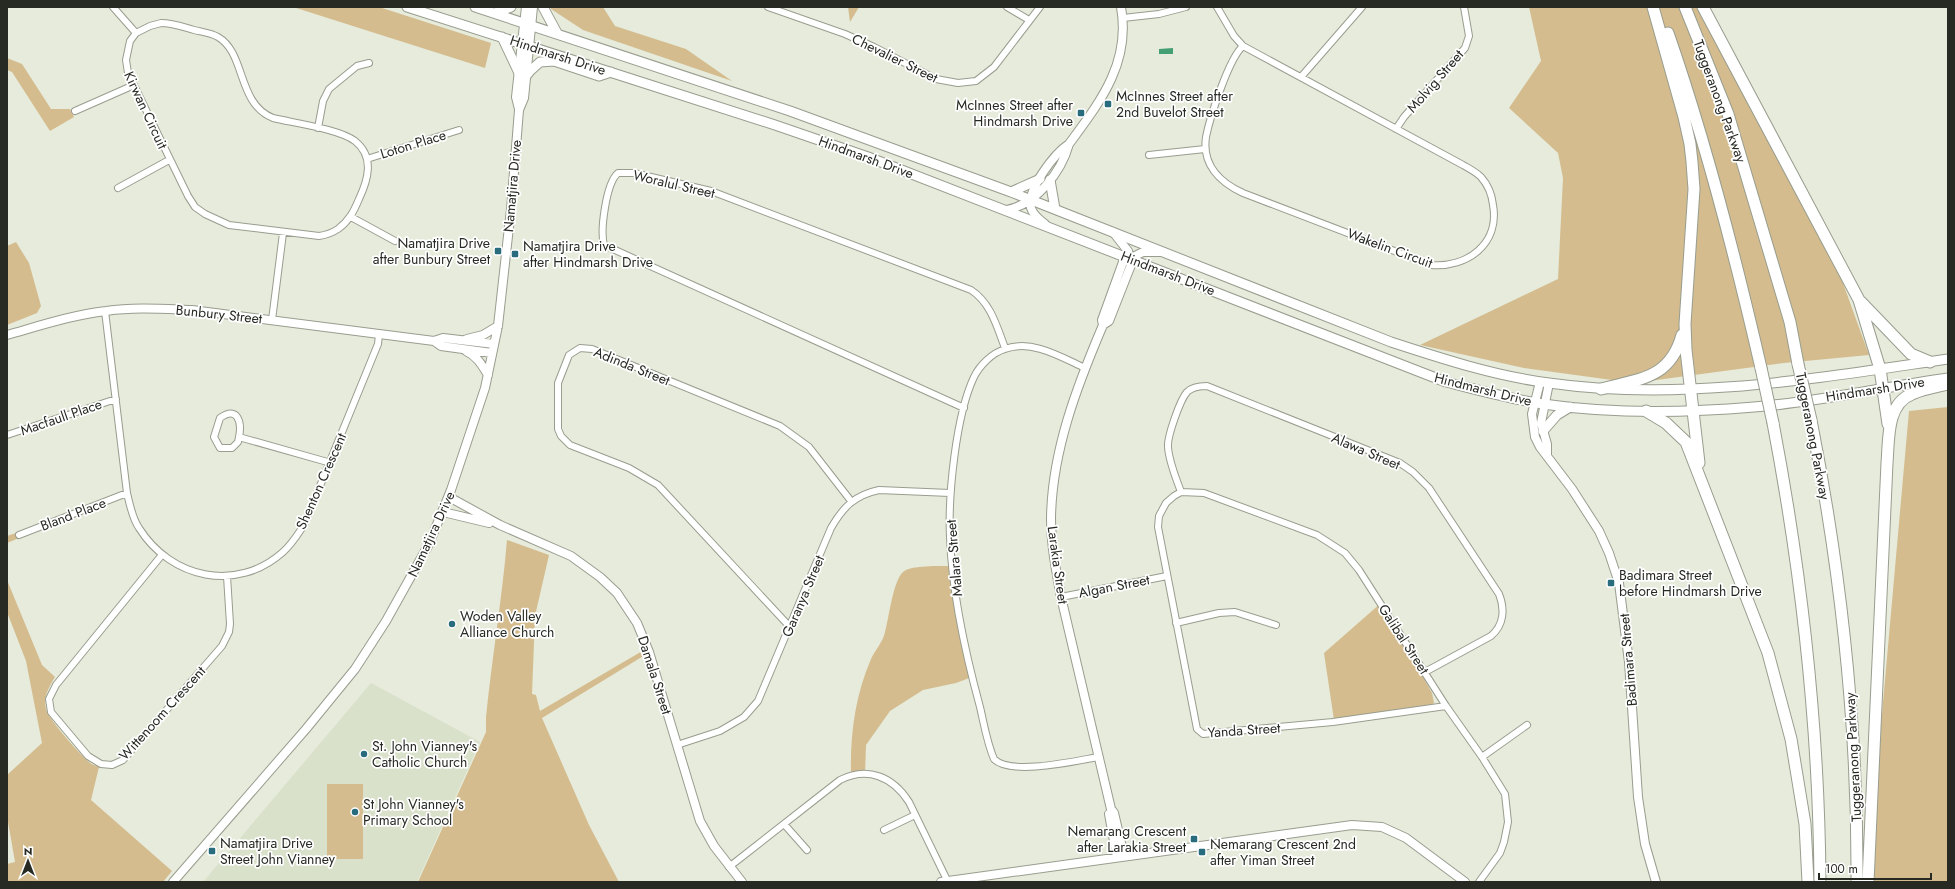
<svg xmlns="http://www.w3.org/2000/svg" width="1955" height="889" viewBox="0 0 1955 889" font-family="Jost,sans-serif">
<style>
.built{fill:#d9e1cb}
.green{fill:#d4bc8e}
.water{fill:#44a074}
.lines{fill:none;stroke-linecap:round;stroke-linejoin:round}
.street-casing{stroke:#989d8f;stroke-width:8}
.secondary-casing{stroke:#989d8f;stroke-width:10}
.primary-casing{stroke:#989d8f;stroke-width:11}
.highway-casing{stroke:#989d8f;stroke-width:13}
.street{stroke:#fff;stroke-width:6}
.secondary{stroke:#fff;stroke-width:8}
.primary{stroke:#fff;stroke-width:9}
.highway{stroke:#fff;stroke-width:11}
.highway-bridge-casing{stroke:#989d8f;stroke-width:13;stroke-linecap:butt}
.highway-bridge{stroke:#fff;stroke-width:11}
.poi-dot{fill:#296c7d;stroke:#fff;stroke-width:1.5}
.labels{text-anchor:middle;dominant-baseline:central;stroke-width:3.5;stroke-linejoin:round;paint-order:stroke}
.street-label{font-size:14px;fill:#272923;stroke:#fff}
.poi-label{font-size:14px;fill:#272923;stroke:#fff;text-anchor:start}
</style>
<rect width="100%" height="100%" fill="#e6ebdb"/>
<!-- built -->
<path class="built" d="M371,683L480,742L417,882H203Z"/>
<!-- green -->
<path class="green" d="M293,7H379L491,43L485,68Z
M551,7H603L615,26L686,49L732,81L583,30L551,9Z
M848,7H859L850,22Z
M1529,7H1700L1831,250L1869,355L1784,363L1634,383L1524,368L1420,345L1558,279L1563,178L1558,153L1509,108L1541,61Z
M7,58L22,64L51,109H70L74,117L50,131L12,72L7,70Z
M16,242L29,263L41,306L37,313L7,325V246Z
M1948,407V882H1867L1909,411Z
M16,533L19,538L7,543V536Z
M507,540L549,555L535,616L532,694L536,695L540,711L644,650L645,655L542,718L589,825L619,882H418L486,732V717C492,658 502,599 507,540Z
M933,566H951L972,677L956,683L923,690L890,711L866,745L865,774L851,775C850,735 855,696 871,659C875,650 883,642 885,632C889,618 893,581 903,572C910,566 925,567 933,566Z
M7,580L42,665L55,677C49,687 43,697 46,709C49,720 79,753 89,762C91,764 96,766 99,767L91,800L172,871L163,882H7V864L15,862L7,816V775L42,743L26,661L7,612Z
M1381,603L1432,693L1434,703L1428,707L1334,720L1324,653Z
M327,784H363V859H327Z"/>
<!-- water -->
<path class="water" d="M1173,48V54H1159V49Z"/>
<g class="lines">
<!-- street casing -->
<g class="street-casing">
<path id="street" d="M113,7L136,33
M768,7L845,34L874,47L936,79L958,83L976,81L994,67L1040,7
M1007,7L1029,20
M1217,7L1234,36L1243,46L1463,165C1470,169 1476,172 1481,177C1488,185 1492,195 1493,205C1500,244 1467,268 1431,265L1243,193C1219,182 1202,164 1206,137C1210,117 1229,58 1243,46
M1123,18L1159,14L1186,7
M161,23C173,23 183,27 194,30C202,32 211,33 218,37C246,53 237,104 273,118C294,123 339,129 355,141C375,157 368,180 359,199C354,211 349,221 338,229C332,233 326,235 319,236L229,225L205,214L195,207L188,196L128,73L126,60L130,41L136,33L150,26Z
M1301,77L1362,7
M75,111L134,85
M318,128L323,101L329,89L357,66L369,63
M1396,129L1404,117L1465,48L1469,36L1464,7
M1149,155L1205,149
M367,159L459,130
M118,188L169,160
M351,217L395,241
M105,311L127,493C130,505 132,518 139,528C171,579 237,593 283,552C292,544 298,534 304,525L378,344L379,334
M272,320L283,233
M1085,368C1061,357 1032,339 1005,349C992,353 980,365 974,377C956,415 948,495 950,537C952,594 965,652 980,707C984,724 987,743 994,759C1010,776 1075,761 1098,757
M964,408L604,245C600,231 606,183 618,173H634L711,191L971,290C991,303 997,327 1005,348
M7,435L116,399
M239,437C242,423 238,405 220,418L214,437L220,448H232L238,442L239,437L331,463
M1181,492C1176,478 1169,462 1168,447C1167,437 1180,400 1187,392C1192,387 1200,386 1207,386L1400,463L1413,472L1429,488L1499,594C1505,609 1504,625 1491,636L1425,672
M19,535L127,493
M161,556L56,685L49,699L51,712L88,756L101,764L112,765L123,760L222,646L229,632L230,624L227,576
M1061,597L1167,576
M1176,623L1219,613L1235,612L1276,625
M790,627L658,485L629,468L570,445L561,436L558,429V383L569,355L580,348L592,349L780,426L809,447L851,501
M1446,706L1333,722L1203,734L1197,729L1158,527L1159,516L1166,503L1174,496L1181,492L1204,493L1317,535L1345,553L1359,570L1446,706L1482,757L1505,794L1508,822L1504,842L1500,853L1479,882
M677,745L720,731L744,717L758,701L831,528C843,507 855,495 879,490L950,493
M1482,757L1527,725
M784,824L807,850
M884,830L915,815
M729,867L840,780C868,766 893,777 909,802L947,880"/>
</g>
<!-- secondary casing -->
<g class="secondary-casing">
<path id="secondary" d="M519,109L516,97L526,7
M1007,210C1036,204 1061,173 1069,144C1100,102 1131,63 1121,7
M1045,224C1040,220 1033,215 1031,208C1026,190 1055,153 1069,144
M1103,325L1109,321L1131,265L1128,251L1113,232
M7,335C39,326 72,315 106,311C134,307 163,309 192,310L434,341L443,338L494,344
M467,339L483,335L498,326
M434,341L441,346L492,353
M466,351C477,356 482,365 488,375
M1540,382L1532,414L1535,437L1540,447L1572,489L1599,531L1609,553L1619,583L1629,662L1638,797L1645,844L1656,882
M1547,455V444L1541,423L1549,383
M449,497L500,525L571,556L600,577L617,593L637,623L649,652L700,821L714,846L742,882
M443,512L489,523
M1109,814L1117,857
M1124,856L1114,813L1111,809L1061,597C1056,571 1051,545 1051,518C1052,451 1077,386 1103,325L1102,320L1123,262L1143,252H1163
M173,882L306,729L355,669L386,621L429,544L451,490L485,388L498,326L511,209L519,110L524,98L533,7
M941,882L1352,825L1382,827L1406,838L1465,882"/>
</g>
<!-- primary casing -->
<g class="primary-casing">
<path id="primary" d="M407,7L775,125L868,157L1446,382C1478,390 1510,399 1543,404C1612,414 1684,413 1754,407C1819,402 1883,387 1948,378
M475,7L790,111L1011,192L1391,342C1443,359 1495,376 1549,383C1682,402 1817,378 1948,359
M543,7L557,33
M495,13L511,7
M502,37L519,73
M526,76L530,71L540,62L554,61L599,76L611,72
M1050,180L1055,209
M1011,192L1040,179
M1543,431L1557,415L1570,407"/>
</g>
<!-- highway casing -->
<g class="highway-casing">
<path id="highway" d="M1653,7L1684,117L1690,144L1692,162L1694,189L1685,324L1686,350L1699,463
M1685,7L1728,114L1790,322L1798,364
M1703,7L1859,300L1880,369L1888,424
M1668,33C1706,142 1735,255 1761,368
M1861,302L1911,354L1930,362
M1601,389C1639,379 1670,379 1682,335
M1646,411L1666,423L1686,442L1768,653L1791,739L1805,824L1808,882
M1811,420C1841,572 1858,727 1857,882
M1773,423C1802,575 1819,727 1820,882
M1868,882L1887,463C1889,440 1886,404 1912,394C1923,389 1936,387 1948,384"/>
</g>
<!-- street -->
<use href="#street" class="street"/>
<!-- secondary -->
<use href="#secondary" class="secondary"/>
<!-- primary -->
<use href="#primary" class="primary"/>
<!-- highway -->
<use href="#highway" class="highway"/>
<!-- highway-bridge casing -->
<g class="highway-bridge-casing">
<path id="highway-bridge" d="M1798,364L1811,420
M1761,368L1773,423"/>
</g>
<!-- highway-bridge -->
<use href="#highway-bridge" class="highway-bridge"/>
</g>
<!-- markers -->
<g class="poi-dot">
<rect x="1104" y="100" width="8" height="8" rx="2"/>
<rect x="1077" y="109" width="8" height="8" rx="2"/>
<rect x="494" y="247" width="8" height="8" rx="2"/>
<rect x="511" y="250" width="8" height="8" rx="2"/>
<rect x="1607" y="579" width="8" height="8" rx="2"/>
<circle cx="452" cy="624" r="4"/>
<circle cx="364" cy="754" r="4"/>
<circle cx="355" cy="812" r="4"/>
<rect x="1190" y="835" width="8" height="8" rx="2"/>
<rect x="208" y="847" width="8" height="8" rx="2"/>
<rect x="1198" y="848" width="8" height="8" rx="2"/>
</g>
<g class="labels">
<!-- street labels -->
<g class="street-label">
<text transform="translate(558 55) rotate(18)">Hindmarsh Drive</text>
<text transform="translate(895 58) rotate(26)">Chevalier Street</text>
<text transform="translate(1435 81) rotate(-49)">Molvig Street</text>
<text transform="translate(1720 101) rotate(70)">Tuggeranong Parkway</text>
<text transform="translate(146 110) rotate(65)">Kirwan Circuit</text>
<text transform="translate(413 144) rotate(-17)">Loton Place</text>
<text transform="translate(866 157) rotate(20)">Hindmarsh Drive</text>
<text transform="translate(674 184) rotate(13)">Woralul Street</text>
<text transform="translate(512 186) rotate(-85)">Namatjira Drive</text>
<text transform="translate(1390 248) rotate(20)">Wakelin Circuit</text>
<text transform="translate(1168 273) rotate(21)">Hindmarsh Drive</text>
<text transform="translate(219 314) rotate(6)">Bunbury Street</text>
<text transform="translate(632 366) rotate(22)">Adinda Street</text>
<text transform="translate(1483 389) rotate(14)">Hindmarsh Drive</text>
<text transform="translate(1875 389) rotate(-9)">Hindmarsh Drive</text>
<text transform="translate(61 417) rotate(-19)">Macfaull Place</text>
<text transform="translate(1813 436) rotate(79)">Tuggeranong Parkway</text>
<text transform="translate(1366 451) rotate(23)">Alawa Street</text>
<text transform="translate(321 481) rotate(-66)">Shenton Crescent</text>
<text transform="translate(73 514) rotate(-21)">Bland Place</text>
<text transform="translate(431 534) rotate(-65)">Namatjira Drive</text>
<text transform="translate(954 558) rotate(-95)">Malara Street</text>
<text transform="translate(1058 565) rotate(82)">Larakia Street</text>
<text transform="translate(1114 586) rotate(-11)">Algan Street</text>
<text transform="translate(803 596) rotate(-67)">Garanya Street</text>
<text transform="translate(1404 639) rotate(57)">Galibal Street</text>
<text transform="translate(1628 660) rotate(-95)">Badimara Street</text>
<text transform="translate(655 675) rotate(72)">Damala Street</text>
<text transform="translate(162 713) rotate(-48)">Wittenoom Crescent</text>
<text transform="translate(1244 730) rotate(-4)">Yanda Street</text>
<text transform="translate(1853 757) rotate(-93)">Tuggeranong Parkway</text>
</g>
<!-- poi labels -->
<g class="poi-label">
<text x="1116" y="96">McInnes Street after<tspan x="1116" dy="16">2nd Buvelot Street</tspan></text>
<text x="1073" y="105" text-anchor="end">McInnes Street after<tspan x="1073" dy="16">Hindmarsh Drive</tspan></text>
<text x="490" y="243" text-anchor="end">Namatjira Drive<tspan x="490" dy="16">after Bunbury Street</tspan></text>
<text x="523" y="246">Namatjira Drive<tspan x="523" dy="16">after Hindmarsh Drive</tspan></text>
<text x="1619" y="575">Badimara Street<tspan x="1619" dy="16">before Hindmarsh Drive</tspan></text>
<text x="460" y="616">Woden Valley<tspan x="460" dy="16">Alliance Church</tspan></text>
<text x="372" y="746">St. John Vianney's<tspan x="372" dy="16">Catholic Church</tspan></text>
<text x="363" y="804">St John Vianney's<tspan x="363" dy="16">Primary School</tspan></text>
<text x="1186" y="831" text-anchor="end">Nemarang Crescent<tspan x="1186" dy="16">after Larakia Street</tspan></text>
<text x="220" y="843">Namatjira Drive<tspan x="220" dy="16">Street John Vianney</tspan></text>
<text x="1210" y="844">Nemarang Crescent 2nd<tspan x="1210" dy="16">after Yiman Street</tspan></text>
</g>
</g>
<!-- border -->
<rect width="1955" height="889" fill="none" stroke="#272923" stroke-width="16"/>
<!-- north arrow -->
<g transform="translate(28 861)" stroke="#ffffff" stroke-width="3" paint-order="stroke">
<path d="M0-3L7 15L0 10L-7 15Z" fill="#272923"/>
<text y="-6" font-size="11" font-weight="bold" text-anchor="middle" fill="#272923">N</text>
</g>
<!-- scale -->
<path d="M1819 873v6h112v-6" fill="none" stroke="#272923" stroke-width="2"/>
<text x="1825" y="873" font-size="12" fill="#272923" stroke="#ffffff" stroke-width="3" paint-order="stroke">100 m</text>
</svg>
